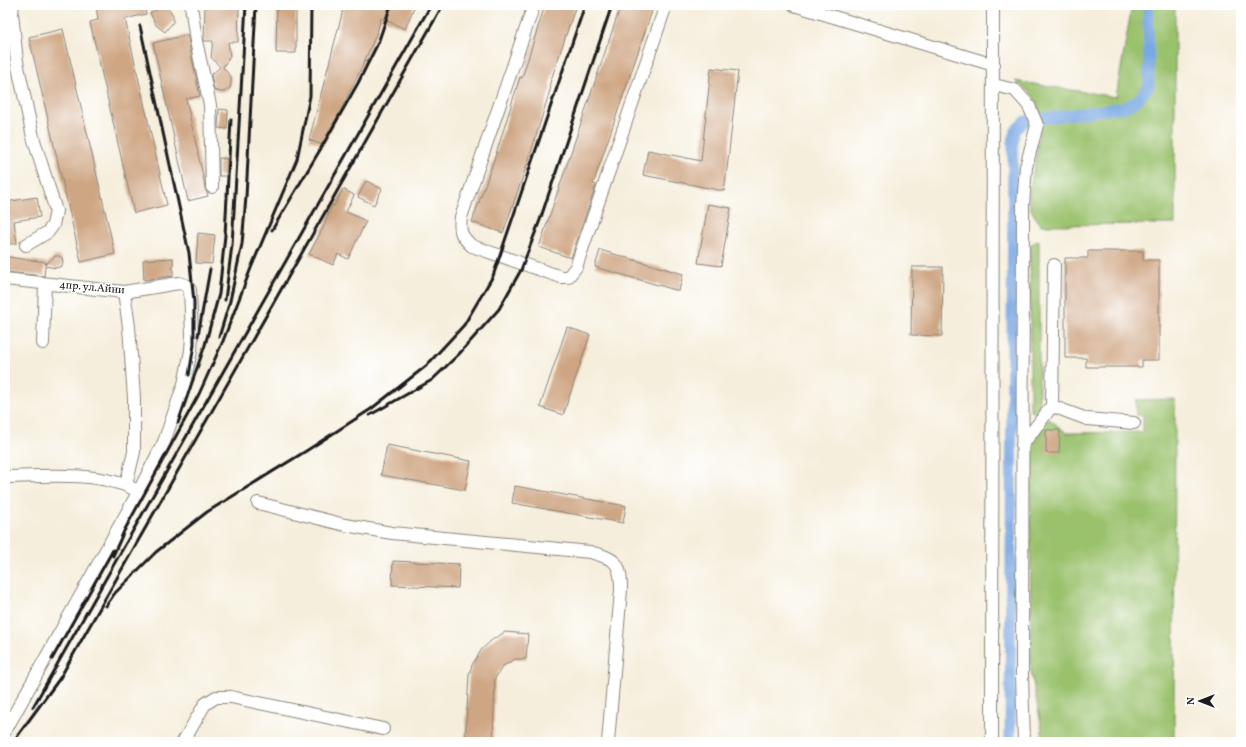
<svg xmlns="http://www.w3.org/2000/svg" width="1246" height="747" viewBox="0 0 1246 747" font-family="Vollkorn,serif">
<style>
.grass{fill:#9ac16c;stroke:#5b6e44}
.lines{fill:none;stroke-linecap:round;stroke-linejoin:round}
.canal{stroke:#79a7e2;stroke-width:11}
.building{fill:#cfa683}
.minor-casing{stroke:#89857c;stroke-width:14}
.minor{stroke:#fff;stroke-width:12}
.rail{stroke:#1c1c1c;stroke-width:3}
.labels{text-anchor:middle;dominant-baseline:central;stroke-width:3;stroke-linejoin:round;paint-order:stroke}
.street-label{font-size:11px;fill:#1c1c1c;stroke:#fff}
</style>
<rect width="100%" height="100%" fill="#fff"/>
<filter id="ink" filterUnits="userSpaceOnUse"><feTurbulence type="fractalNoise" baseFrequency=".025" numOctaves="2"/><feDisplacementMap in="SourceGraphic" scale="8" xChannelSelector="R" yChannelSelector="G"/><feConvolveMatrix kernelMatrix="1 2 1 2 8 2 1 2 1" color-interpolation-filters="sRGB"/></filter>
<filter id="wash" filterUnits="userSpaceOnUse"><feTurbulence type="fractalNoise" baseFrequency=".012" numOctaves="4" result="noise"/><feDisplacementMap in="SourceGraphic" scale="16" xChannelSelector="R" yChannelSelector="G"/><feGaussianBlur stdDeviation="0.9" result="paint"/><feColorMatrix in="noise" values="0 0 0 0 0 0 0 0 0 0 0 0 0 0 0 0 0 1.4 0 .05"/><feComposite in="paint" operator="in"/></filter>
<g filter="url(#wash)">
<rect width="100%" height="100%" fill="#f6eedc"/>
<!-- grass -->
<path class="grass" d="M1132,5H1175V224L1041,225C1037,219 1031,212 1030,206C1027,195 1031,183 1033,172C1036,162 1036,152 1038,142C1042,111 1043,100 1015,81L1116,97Z
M1039,240V415L1030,410V245Z
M1175,399L1174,742H1042V730L1031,672L1030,448L1048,418L1067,433L1143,432V415H1136V400Z"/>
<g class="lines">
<!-- canal -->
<path class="canal" d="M1010,742L1013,143L1015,131L1025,121L1125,107L1137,101L1149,86L1148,5"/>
</g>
<g id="blocks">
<!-- building -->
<path class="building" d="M96,5H144L146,14L125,19L167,205L134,213L90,22L98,20Z
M205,5H239L238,42H228L230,56L223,67L231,77V84L230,88L224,92H220L214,90L211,75L220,67L211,57L213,41H204Z
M277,5H296V53H276Z
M343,5H415L405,29L381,18L377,32L362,67L323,145L309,140L342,14Z
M545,5H576L549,86L551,87L528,162L503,233L472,222L496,154L520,77L522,78Z
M621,5H654L593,184L596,185L571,258L539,247Z
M162,7L169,9L173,15V22L165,32L156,25L150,13Z
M63,29L115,254L81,262L29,37Z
M187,35L200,96L186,99L204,181L205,188L208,196L188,201L153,43Z
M711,68L738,71L727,169L724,191L643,175L648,150L701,161Z
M219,109L228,110L227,129L218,128Z
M219,158L227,159L226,176H219Z
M366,181L382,189L374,205L358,197Z
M343,189L354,195L346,212L366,221L348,259L338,254L333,265L309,254L323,228L332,205L334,206Z
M37,197L40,217L14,221L17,243L5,245V202Z
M708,204L731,208L721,266L698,263Z
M198,233L215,235L212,264L196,263Z
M600,250L683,274L679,291L595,267Z
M1088,251H1143V260H1159V360H1142V367H1086V358H1065V258H1088Z
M55,256H59L62,258L63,262L62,266L56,268L45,266L44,276L5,272L7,257L46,262L45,265Z
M173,258V276L144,280L143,260Z
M912,267H943L942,336L911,335Z
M567,327L590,335L563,415L540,407Z
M1046,430H1060L1059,453H1046Z
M387,445L471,461L465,490L381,475Z
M515,486L626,506L623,523L512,503Z
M393,561L459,564L458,588L392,585Z
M505,632L528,634L526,659H515L503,666L495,678L493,742H465L469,675L472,665L482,649L492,640Z"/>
</g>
</g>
<g filter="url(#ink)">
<use href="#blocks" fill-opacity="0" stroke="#89857c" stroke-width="1"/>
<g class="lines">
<!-- minor casing -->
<g class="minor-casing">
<path id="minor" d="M13,5L12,13L17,62L33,137L56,211L53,225L48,232L26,245
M191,5L196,41L210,105L212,187
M534,5L461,217C459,232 461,236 472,246L561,277H568L576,267L666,5
M794,5L994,65
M994,85L1015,90L1029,106L1037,125L1026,167L1023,205L1022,675L1024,742
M5,279L124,292L179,283C184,284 187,285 190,290L192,334L191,351L184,384L164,442L139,491L5,731
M124,292L129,327L134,398V452L126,485
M43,343L45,284
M1052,406L1087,419L1134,423
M1022,445L1052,406L1054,265
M5,477C45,476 97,471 134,489
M258,503L345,525L392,533L590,552C616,559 621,562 621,590L608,742
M183,742L205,704L216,697H231L383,729
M992,742L993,5"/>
</g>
<!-- minor -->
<use href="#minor" class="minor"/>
<!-- rail -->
<path class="rail" d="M140,26L189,253L194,302V345L189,375
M272,230L320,150L358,83L378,43L391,5
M225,300L232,245L246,5
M198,336L210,269
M219,337L230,301L242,244L246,197L256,5
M370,415L432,380L459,354L499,309L521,270L540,220L612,5
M178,423L205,345L219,294L225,235L231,119
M113,556L124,531L199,394L223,341L251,268L297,159L310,96L311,5
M106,606L115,593L156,552L207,512L306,451L371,409L426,366L464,325L493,276L585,5
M52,659L113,550
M33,707L431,5
M13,742L60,678L443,5"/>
</g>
</g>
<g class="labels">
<!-- street labels -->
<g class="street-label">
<text transform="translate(92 288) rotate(5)">4пр. ул.Айни</text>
</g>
</g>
<!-- margin -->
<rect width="1246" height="747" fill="none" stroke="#fff" stroke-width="20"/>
<!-- north arrow -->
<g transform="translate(1200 701) rotate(270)" stroke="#ffffff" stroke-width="3" paint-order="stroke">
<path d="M0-3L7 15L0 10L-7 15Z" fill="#1c1c1c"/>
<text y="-6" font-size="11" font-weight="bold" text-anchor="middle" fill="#1c1c1c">N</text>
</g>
</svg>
